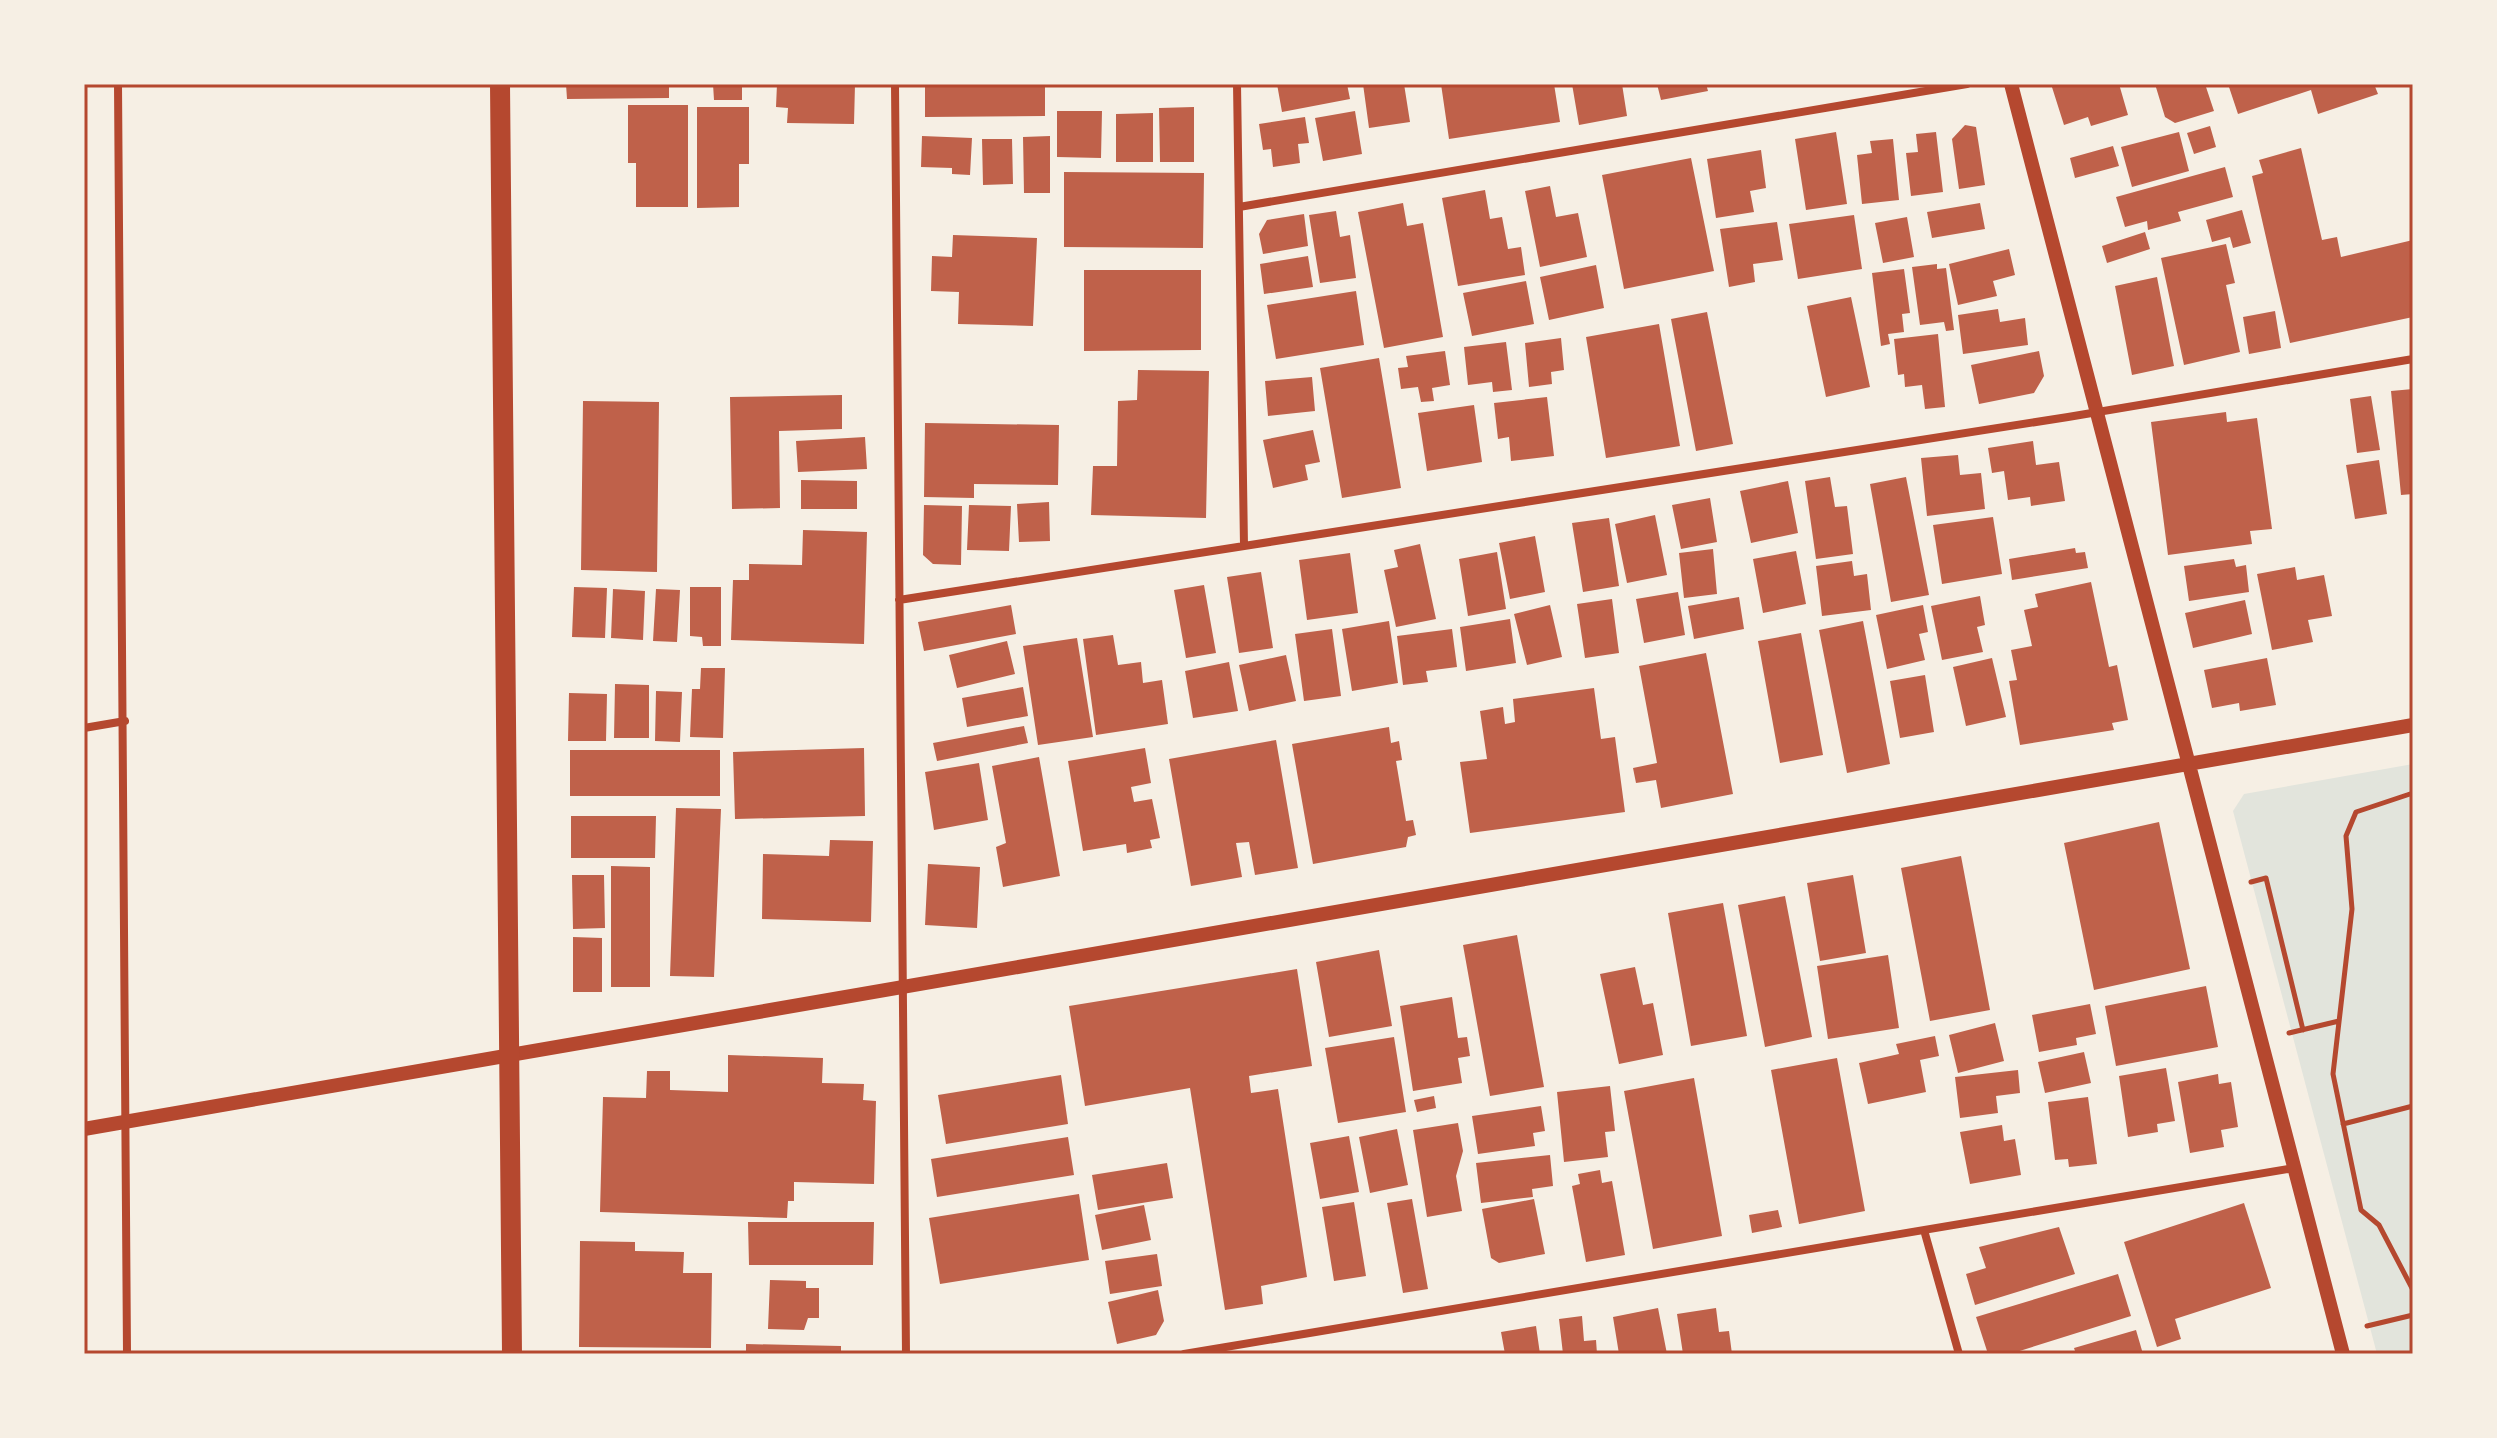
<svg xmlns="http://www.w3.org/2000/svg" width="2497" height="1438" viewBox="0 0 2497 1438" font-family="'Open Sans',sans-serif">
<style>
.green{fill:#e2e4dc}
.building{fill:#bf614a}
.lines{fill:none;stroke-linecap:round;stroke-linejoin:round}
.path{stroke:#b5482f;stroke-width:5}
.minor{stroke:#b5482f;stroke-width:8}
.tertiary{stroke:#b5482f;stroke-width:14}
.primary{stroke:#b5482f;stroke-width:20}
.neatline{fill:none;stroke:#b5482f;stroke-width:3}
</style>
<rect width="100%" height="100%" fill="#f6efe4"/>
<!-- green -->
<path class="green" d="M2413,764V1354H2377L2233,811L2244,794Z"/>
<!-- building -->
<path class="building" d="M566,84H669V98L567,99Z
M713,84H742V100H714Z
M777,84H855L854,124L787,123L788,108L776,107Z
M925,84H1045V116L925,117Z
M1277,84H1347L1350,99L1282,112Z
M1363,84H1404L1410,122L1369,128Z
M1441,84H1554L1560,122L1449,139Z
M1572,84H1622L1627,116L1579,125Z
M1657,84H1706L1708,91L1661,100Z
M2051,84H2119L2128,115L2091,126L2088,117L2064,125Z
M2155,84H2205L2214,111L2175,123L2165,117Z
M2228,84H2374L2378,94L2318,114L2311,90L2238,114Z
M628,105H688V207H636V163H628Z
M697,107H749V164H739V207L697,208Z
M1194,107V162H1160L1159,108Z
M1057,111H1102L1101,158L1057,157Z
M1355,111L1362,154L1323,161L1315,118Z
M1153,113V162H1116V114Z
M1305,117L1309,143L1298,144L1300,163L1273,167L1271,149L1263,150L1259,124Z
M1965,125L1976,127L1985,185L1959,189L1952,139Z
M2210,126L2216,147L2194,154L2187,133Z
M1836,132L1847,204L1806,210L1795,139Z
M1936,132L1943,192L1911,196L1906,153L1918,152L1916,134Z
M2179,132L2189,171L2132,187L2121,147Z
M922,136L972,138L970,175L952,174V168L921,167Z
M1050,136V193H1024L1023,137Z
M982,139H1012L1013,184L983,185Z
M1893,139L1899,200L1862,204L1857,155L1872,153L1870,141Z
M2113,146L2119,166L2075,178L2070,158Z
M2301,148L2322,240L2337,237L2341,257L2413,240V317L2290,343L2252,176L2263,173L2259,160Z
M1761,150L1766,188L1750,191L1754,212L1716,218L1707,159Z
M1691,158L1714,271L1624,289L1602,175Z
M2225,167L2233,197L2178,212L2181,221L2148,230L2147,221L2125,227L2116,197Z
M1064,172L1204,173L1203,248L1064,247Z
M1550,186L1556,217L1578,213L1587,257L1540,267L1525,191Z
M1485,190L1490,219L1502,217L1508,249L1521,247L1525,275L1458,286L1442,198Z
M1403,203L1407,226L1423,223L1443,337L1384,348L1358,212Z
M1980,203L1985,229L1932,238L1927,212Z
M2242,210L2251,243L2233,248L2230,237L2212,242L2206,220Z
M1336,211L1340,237L1350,235L1356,278L1320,283L1309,215Z
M1304,214L1308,246L1263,254L1259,234L1267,220Z
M1854,215L1862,269L1798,279L1789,224Z
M1907,217L1914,257L1883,263L1875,223Z
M1777,222L1783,260L1753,264L1755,282L1729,287L1720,229Z
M2145,232L2150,249L2107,263L2102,246Z
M953,235L1037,238L1033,326L958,324L959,292L931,291L932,256L952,257Z
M2226,244L2235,283L2226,285L2240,352L2184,365L2161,258Z
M2009,249L2015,275L1993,281L1997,296L1958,305L1949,264Z
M1308,256L1313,287L1264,294L1260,264Z
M1937,264V269L1946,268L1954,330L1946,331L1944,322L1920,325L1912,267Z
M1596,265L1604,308L1549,320L1540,277Z
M1904,269L1910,313L1902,314L1904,332L1888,334L1890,344L1881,346L1872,273Z
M1084,270H1201V350L1084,351Z
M2157,277L2174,366L2132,375L2115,286Z
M1526,281L1534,324L1472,336L1463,293Z
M1356,291L1364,345L1276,359L1267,305Z
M1851,297L1870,387L1826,397L1807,306Z
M1998,309L2000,322L2025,318L2028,345L1963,354L1958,315Z
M2275,311L2281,348L2249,354L2243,317Z
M1707,312L1733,444L1696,451L1671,319Z
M1659,324L1680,446L1606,458L1586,337Z
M1938,334L1945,407L1925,409L1922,385L1905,387L1904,374L1898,375L1894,339Z
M1561,338L1564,370L1551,372L1552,384L1529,387L1525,343Z
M1506,342L1512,390L1493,392L1492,382L1468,385L1464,347Z
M1445,351L1450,385L1432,388L1434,401L1421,402L1418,387L1401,389L1398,368L1408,367L1406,356Z
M2039,351L2044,376L2034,393L1979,404L1971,365Z
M1379,358L1401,488L1342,498L1320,368Z
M1138,370L1209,371L1206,518L1091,515L1093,466H1117L1118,401L1137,400Z
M1312,377L1315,411L1268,416L1265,381Z
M2413,389V494L2401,495L2391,391Z
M842,395V429L779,431L780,508L732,509L730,397Z
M2371,396L2380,450L2357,453L2350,399Z
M1547,397L1554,456L1511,461L1509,437L1498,439L1494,403Z
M583,401L659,402L657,572L581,570Z
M1474,405L1482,462L1427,471L1418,413Z
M2226,412L2227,422L2257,418L2272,529L2250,531L2252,544L2168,555L2151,422Z
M925,423L1059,425L1058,485L974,484V498L924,497Z
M1313,430L1320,462L1305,465L1308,480L1273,488L1263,440Z
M865,437L867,469L798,472L796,441Z
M2033,441L2036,465L2059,462L2065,501L2031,506L2030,497L2008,500L2004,471L1992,473L1988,448Z
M1958,455L1960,475L1981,473L1985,509L1927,516L1921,458Z
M2379,460L2387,514L2355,519L2346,465Z
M1830,477L1835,507L1847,506L1853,554L1816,559L1805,481Z
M1906,477L1929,595L1891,602L1870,484Z
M801,480L857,481V509H801Z
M1788,481L1798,533L1751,543L1740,491Z
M1710,498L1717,542L1681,549L1672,505Z
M1049,502L1050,541L1019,542L1017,504Z
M924,505L962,506L961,565L933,564L923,555Z
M969,505L1011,506L1009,551L967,550Z
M1655,515L1667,575L1627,583L1615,524Z
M1993,517L2002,574L1942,584L1933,525Z
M1609,518L1619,586L1583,592L1572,523Z
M803,530L867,532L864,644L731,640L733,580H749V564L802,565Z
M1535,536L1545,592L1510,599L1499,543Z
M1420,544L1436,619L1396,627L1384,570L1398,567L1394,550Z
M2075,548L2076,553L2085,552L2088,568L2012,580L2009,559Z
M1713,549L1717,594L1684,598L1679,553Z
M1796,551L1806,604L1763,613L1753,559Z
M1497,552L1506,609L1468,616L1459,559Z
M1350,553L1358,613L1307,620L1299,560Z
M2234,559L2236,567L2246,565L2249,592L2189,601L2184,566Z
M1852,561L1854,576L1867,574L1871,610L1822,616L1816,566Z
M2295,567L2297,580L2324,575L2332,616L2308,620L2313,642L2272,650L2257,574Z
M1261,572L1273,648L1239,653L1227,577Z
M2091,582L2109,667L2117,665L2128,720L2112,723L2114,730L2020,745L2009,681L2017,680L2011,650L2032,646L2024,610L2038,607L2035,594Z
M1204,585L1216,653L1186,658L1174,590Z
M574,587L607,588L605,638L572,637Z
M690,587H721V646H703L702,637L690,636Z
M613,589L645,591L643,640L611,638Z
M656,589L680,590L677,642L653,641Z
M1678,592L1685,635L1644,643L1636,599Z
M1980,596L1985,625L1977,627L1983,652L1942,660L1931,606Z
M1739,597L1744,629L1694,639L1688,606Z
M1612,599L1619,653L1585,658L1577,604Z
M2245,600L2252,634L2193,648L2185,613Z
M1011,605L1016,634L924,651L918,622Z
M1550,605L1562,657L1527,665L1514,614Z
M1923,605L1928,632L1919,634L1925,660L1887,669L1876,615Z
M1510,619L1516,663L1466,671L1460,627Z
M1389,621L1398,683L1352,691L1342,629Z
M1863,621L1890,764L1847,773L1819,630Z
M1332,629L1341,696L1304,701L1295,634Z
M1452,629L1457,667L1426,671L1428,682L1403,685L1397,636Z
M1801,633L1823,755L1780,763L1758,641Z
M1113,635L1118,665L1141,662L1143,683L1162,680L1168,724L1096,735L1083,639Z
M1077,638L1093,737L1038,745L1023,646Z
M1007,641L1015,674L957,688L949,655Z
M1706,653L1733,794L1661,808L1656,780L1636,783L1633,768L1657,763L1639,666Z
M1286,655L1296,701L1249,711L1239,665Z
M1992,658L2006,717L1966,726L1953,667Z
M2267,658L2276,705L2240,711L2239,703L2212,708L2204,670Z
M1229,662L1238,711L1193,718L1185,671Z
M701,668H725L723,738L690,737L692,689H700Z
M1925,675L1934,732L1900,738L1890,681Z
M615,684L649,685V738H614Z
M1023,687L1028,716L967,727L962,698Z
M1594,688L1601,739L1615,737L1625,812L1470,833L1460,762L1487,759L1480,711L1503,707L1505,724L1515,722L1513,699Z
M656,691L682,692L680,742L655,741Z
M569,693L607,694L606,741H568Z
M1024,726L1028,743L937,761L933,743Z
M1389,727L1391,743L1399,741L1402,760L1396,761L1406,821L1413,820L1416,835L1408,837L1406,847L1313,864L1292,744Z
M1276,740L1298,868L1255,875L1249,842L1236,843L1242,877L1191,886L1169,759Z
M864,748L865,816L735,819L733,752Z
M1145,748L1151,783L1131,787L1134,802L1152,799L1160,838L1150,840L1152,848L1127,853L1126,844L1083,851L1068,761Z
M570,750H720V796H570Z
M1039,757L1060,876L1003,887L996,847L1006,843L992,766Z
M979,763L988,820L934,830L925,772Z
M676,808L721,809L714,977L670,976Z
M571,816H656L655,858H571Z
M2159,822L2190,969L2094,990L2064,843Z
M830,840L873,841L871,922L762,919L763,854L829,856Z
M1961,856L1990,1010L1930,1021L1901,868Z
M928,864L980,867L977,928L925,925Z
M611,866L650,867V987H611Z
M572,875H604L605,928L573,929Z
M1853,875L1866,953L1820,961L1807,883Z
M1785,896L1812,1037L1765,1047L1738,905Z
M1723,903L1747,1036L1691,1046L1668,913Z
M1517,935L1544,1087L1490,1096L1463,945Z
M573,937L602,938V992H573Z
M1379,950L1392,1026L1329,1037L1316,962Z
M1888,955L1899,1028L1828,1039L1817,966Z
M1635,967L1643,1005L1653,1003L1663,1055L1619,1064L1600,974Z
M1297,969L1312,1066L1249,1076L1251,1093L1278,1089L1307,1277L1261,1286L1263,1304L1225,1310L1190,1088L1085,1106L1069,1006Z
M2206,986L2218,1047L2116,1066L2105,1006Z
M1452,997L1458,1038L1467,1037L1470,1056L1458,1058L1462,1083L1413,1091L1400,1006Z
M2090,1004L2096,1034L2076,1038L2077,1045L2039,1052L2032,1015Z
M1995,1023L2004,1061L1958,1073L1949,1035Z
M1935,1036L1939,1056L1920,1060L1926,1092L1868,1104L1859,1063L1899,1054L1896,1044Z
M1394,1037L1406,1112L1338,1123L1325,1048Z
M2084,1052L2091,1083L2045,1093L2038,1062Z
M728,1055L823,1058L822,1083L864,1084L863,1100L876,1101L874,1184L794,1182V1201H788L787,1218L600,1212L603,1097L646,1098L647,1071H670V1090L728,1092Z
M1837,1058L1865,1211L1799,1224L1771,1070Z
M2166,1068L2175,1121L2157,1124L2158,1132L2128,1137L2119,1076Z
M2018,1070L2020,1093L1996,1096L1998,1113L1960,1118L1955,1077Z
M2218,1074L2219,1084L2231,1082L2238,1127L2221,1130L2224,1147L2190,1153L2178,1082Z
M1061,1075L1068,1124L946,1144L938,1095Z
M1694,1078L1722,1236L1653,1249L1624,1091Z
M1610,1086L1615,1131L1605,1132L1608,1157L1564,1162L1557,1092Z
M1434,1096L1436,1108L1417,1112L1414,1100Z
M2088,1097L2097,1164L2069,1167L2068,1159L2055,1160L2048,1102Z
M1541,1106L1545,1131L1533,1133L1535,1146L1478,1154L1472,1116Z
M1458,1123L1463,1151L1456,1176L1462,1211L1427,1217L1413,1130Z
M2002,1125L2004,1141L2015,1139L2021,1175L1970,1184L1960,1132Z
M1397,1129L1408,1185L1370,1193L1359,1137Z
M1349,1136L1359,1192L1320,1199L1310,1143Z
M1068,1137L1074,1175L937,1197L931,1159Z
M1550,1155L1553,1186L1532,1189L1533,1197L1481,1203L1476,1163Z
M1167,1163L1173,1198L1098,1210L1092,1175Z
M1600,1170L1602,1183L1612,1181L1625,1255L1586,1262L1572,1186L1580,1184L1578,1174Z
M1079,1194L1089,1260L940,1284L929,1218Z
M1412,1199L1428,1289L1403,1293L1387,1203Z
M1534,1199L1545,1254L1499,1263L1491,1258L1482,1209Z
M1354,1202L1366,1276L1334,1281L1322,1207Z
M2244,1203L2271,1288L2175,1319L2181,1339L2157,1347L2124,1242Z
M1144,1205L1151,1240L1102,1250L1095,1215Z
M1778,1210L1782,1227L1752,1233L1749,1215Z
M748,1222H874L873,1265H749Z
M2059,1227L2075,1274L1975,1305L1966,1274L1986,1268L1979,1247Z
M580,1241L635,1242V1251L684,1252L683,1273H712L711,1348L579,1347Z
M1157,1254L1162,1286L1110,1294L1105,1261Z
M2118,1274L2131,1316L2010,1354H1988L1976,1317Z
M770,1280L806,1281V1288H819V1318H808L804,1330L768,1329Z
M1158,1290L1164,1321L1156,1335L1117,1344L1108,1302Z
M1658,1308L1667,1354H1619L1613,1317Z
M1716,1308L1719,1332L1729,1331L1732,1354H1683L1677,1314Z
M1582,1316L1584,1341L1596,1340L1597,1354H1563L1559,1319Z
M1536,1326L1540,1354H1505L1501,1332Z
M2136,1330L2143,1354H2076L2074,1348Z
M746,1344L841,1346V1354H746Z"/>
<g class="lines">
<!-- path -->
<path class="path" d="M2413,793L2356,812L2346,836L2352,909L2333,1074L2361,1210L2379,1225L2413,1290
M2251,882L2266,878L2303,1030
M2289,1033L2339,1021
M2343,1124L2413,1106
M2367,1326L2413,1315"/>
<!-- minor -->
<path class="minor" d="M118,84L127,1354
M895,84L906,1354
M1237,84L1244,546
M1239,207L1967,84
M899,600L2068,417L2413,359
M84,728L125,721
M1924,1230L1959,1354
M1184,1354L2294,1168"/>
<!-- tertiary -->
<path class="tertiary" d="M2011,84L2343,1354
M84,1129L2413,725"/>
<!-- primary -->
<path class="primary" d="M500,84L512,1354"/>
</g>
<!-- border -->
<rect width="2497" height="1438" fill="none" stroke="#f6efe4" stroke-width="172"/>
<rect x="86" y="86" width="2325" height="1266" class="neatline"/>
</svg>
